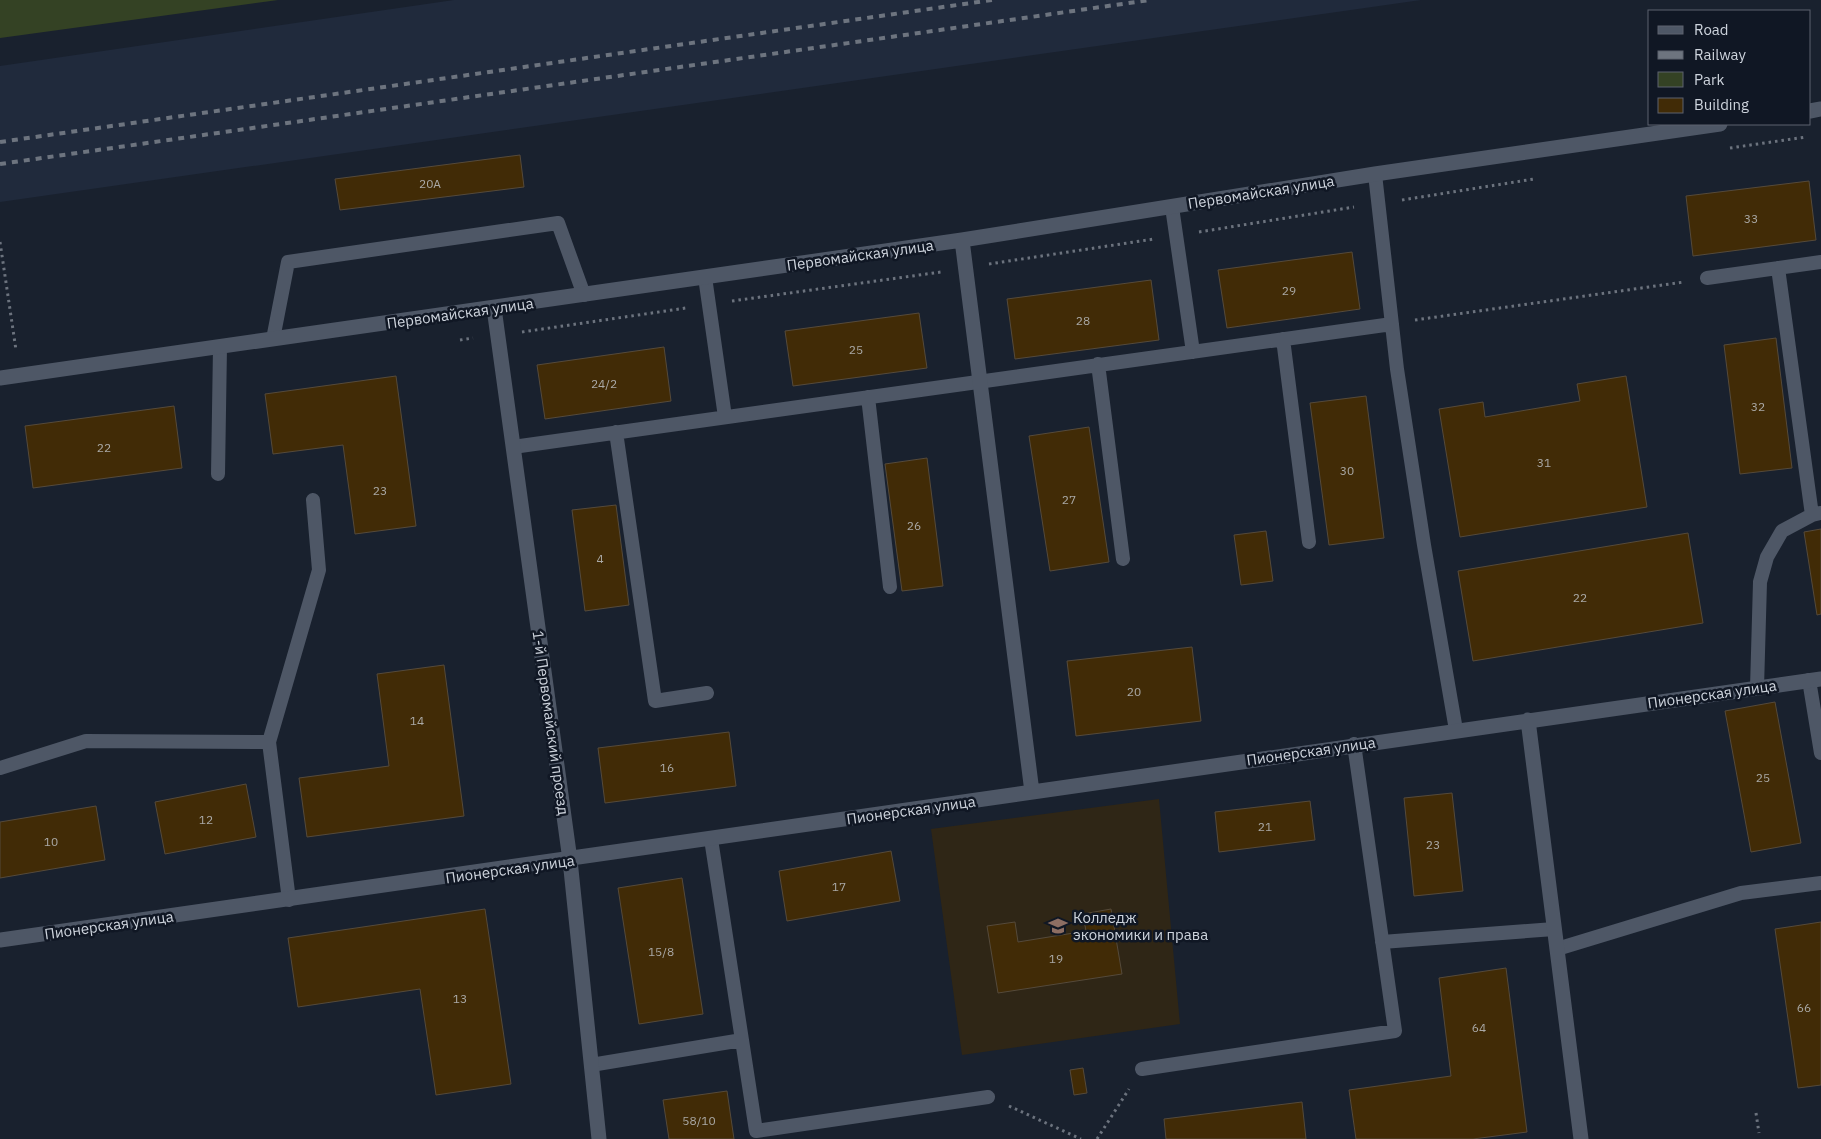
<svg xmlns="http://www.w3.org/2000/svg" width="1821" height="1139" viewBox="0 0 1821 1139" font-family="'IBM Plex Sans',sans-serif">
<style>
.built{fill:#202a3c}
.education{fill:#2f2616}
.green{fill:#344224}
.building{fill:#412b06;stroke:#554a3b}
.lines{fill:none;stroke-linecap:round;stroke-linejoin:round}
.path{stroke:#6c737e;stroke-width:3;stroke-dasharray:2.5 4;stroke-linecap:butt}
.service{stroke:#4e5766;stroke-width:14}
.minor{stroke:#4e5766;stroke-width:15}
.rail{stroke:#6d747f;stroke-width:4;stroke-dasharray:6 6;stroke-linecap:butt}
.labels{text-anchor:middle;dominant-baseline:central;stroke-width:5;stroke-linejoin:round;paint-order:stroke}
.number-label{font-size:12px;fill:#aaa9a6}
.street-label{font-size:15px;fill:#cdd3dc;stroke:#101724}
.poi-label{font-size:15px;fill:#cdd3dc;stroke:#101724;text-anchor:start}
</style>
<rect width="100%" height="100%" fill="#19212e"/>
<!-- built -->
<path class="built" d="M454,0H1421L0,202V66Z"/>
<!-- education -->
<path class="education" d="M1159,799L1180,1024L962,1055L931,829Z"/>
<!-- green -->
<path class="green" d="M0,0H278L0,38Z"/>
<!-- building -->
<path class="building" d="M520,155L524,187L340,210L335,179Z
M1809,181L1816,240L1693,256L1686,196Z
M1352,252L1360,309L1227,328L1218,270Z
M1151,280L1159,340L1015,359L1007,299Z
M919,313L927,368L793,386L785,331Z
M1776,338L1792,468L1740,474L1724,345Z
M664,347L671,401L545,419L537,365Z
M396,376L416,526L355,534L343,445L273,454L265,394Z
M1626,376L1647,507L1460,537L1439,409L1483,402L1485,417L1580,401L1577,384Z
M1366,396L1384,538L1329,545L1310,403Z
M174,406L182,468L33,488L25,426Z
M1089,427L1109,562L1050,571L1029,436Z
M927,458L943,586L902,591L885,464Z
M616,505L629,605L585,611L572,510Z
M1821,529V614L1817,615L1804,532Z
M1266,531L1273,581L1241,585L1234,535Z
M1688,533L1703,623L1473,661L1458,571Z
M1192,647L1201,721L1076,736L1067,661Z
M444,665L464,816L307,837L299,778L389,766L377,674Z
M1775,702L1801,843L1751,852L1725,711Z
M729,732L736,786L605,803L598,748Z
M246,784L256,837L165,854L155,802Z
M1452,793L1463,891L1414,896L1404,798Z
M1310,801L1315,840L1219,852L1215,812Z
M96,806L105,860L0,878V822Z
M891,851L900,901L787,921L779,871Z
M682,878L703,1014L639,1024L618,888Z
M485,909L511,1084L436,1095L420,989L298,1007L288,938Z
M1111,909L1122,974L998,993L987,926L1015,922L1018,942L1086,931L1083,914Z
M1821,922V1085L1798,1088L1775,929Z
M1506,968L1527,1132L1473,1139H1356L1349,1090L1451,1076L1439,978Z
M1083,1068L1087,1093L1074,1095L1070,1070Z
M727,1091L734,1139H669L663,1100Z
M1302,1102L1306,1139H1166L1164,1119Z"/>
<g class="lines">
<!-- path -->
<path class="path" d="M1730,148L1806,137
M1402,200L1534,179
M1199,232L1354,207
M0,242L16,350
M989,264L1154,239
M732,301L941,272
M1415,320L1684,282
M522,332L686,308
M460,340L473,338
M1009,1106L1081,1139
M1756,1113L1759,1133
M1097,1139L1129,1089"/>
<!-- service -->
<path class="service" d="M1375,174L1397,369L1424,545L1456,730
M1172,207L1193,352
M1778,268L1812,515
M705,277L725,417
M1707,278L1821,262
M273,339L288,262L558,223L584,295
M1283,339L1309,542
M1098,364L1123,559
M868,397L890,587
M616,432L655,701L707,693
M513,447L1392,324
M218,474L220,347
M1809,680L1821,753
M1757,688L1760,582L1767,557L1782,531L1812,515L1820,513
M269,742L319,570L313,500
M0,768L86,741L269,742L289,900
M711,839L756,1131L988,1097
M1382,942L1554,929
M1557,949L1741,893L1821,883
M591,1065L742,1040
M1142,1069L1395,1031L1354,744"/>
<!-- minor -->
<path class="minor" d="M1810,111L1821,109
M962,240L1032,792
M494,308L570,860L599,1139
M0,378L962,240L1375,174L1720,124
M1528,720L1581,1139
M0,940C607,855 1214,764 1821,679"/>
<!-- rail -->
<path class="rail" d="M0,142L992,0
M0,164L1150,0"/>
</g>
<!-- icons -->
<defs>
<g id="university-bare" transform="scale(1.5)"><path d="M0-5L7-2L0 1L-7-2ZM-4 1L0 2.5L4 1V4Q0 6-4 4Z" fill="#8d6e63" stroke="#101724" stroke-width="2.5" paint-order="stroke"/></g>
</defs>
<g fill-rule="evenodd">
<use href="#university-bare" x="1058" y="926"/>
</g>
<g class="labels">
<!-- number labels -->
<g class="number-label">
<text x="430" y="183">20А</text>
<text x="1751" y="218">33</text>
<text x="1289" y="290">29</text>
<text x="1083" y="320">28</text>
<text x="856" y="349">25</text>
<text x="604" y="383">24/2</text>
<text x="1758" y="406">32</text>
<text x="104" y="447">22</text>
<text x="1544" y="462">31</text>
<text x="1347" y="470">30</text>
<text x="380" y="490">23</text>
<text x="1069" y="499">27</text>
<text x="914" y="525">26</text>
<text x="600" y="558">4</text>
<text x="1580" y="597">22</text>
<text x="1134" y="691">20</text>
<text x="417" y="720">14</text>
<text x="667" y="767">16</text>
<text x="1763" y="777">25</text>
<text x="206" y="819">12</text>
<text x="1265" y="826">21</text>
<text x="51" y="841">10</text>
<text x="1433" y="844">23</text>
<text x="839" y="886">17</text>
<text x="661" y="951">15/8</text>
<text x="1056" y="958">19</text>
<text x="460" y="998">13</text>
<text x="1804" y="1007">66</text>
<text x="1479" y="1027">64</text>
<text x="699" y="1120">58/10</text>
</g>
<!-- street labels -->
<g class="street-label">
<text transform="translate(1261 192) rotate(-9)">Первомайская улица</text>
<text transform="translate(860 255) rotate(-8)">Первомайская улица</text>
<text transform="translate(460 313) rotate(-8)">Первомайская улица</text>
<text transform="translate(1712 694) rotate(-8)">Пионерская улица</text>
<text transform="translate(551 723) rotate(82)">1-й Первомайский проезд</text>
<text transform="translate(1311 751) rotate(-8)">Пионерская улица</text>
<text transform="translate(911 810) rotate(-8)">Пионерская улица</text>
<text transform="translate(510 869) rotate(-8)">Пионерская улица</text>
<text transform="translate(109 925) rotate(-8)">Пионерская улица</text>
</g>
<!-- poi labels -->
<g class="poi-label">
<text x="1073" y="917">Колледж<tspan x="1073" dy="17">экономики и права</tspan></text>
</g>
</g>
<!-- legend -->
<rect x="1648" y="10" width="162" height="115" fill="#101724" stroke="#5c626e"/>
<rect x="1658" y="26" width="25" height="8" fill="#4e5766" stroke="#5c626e"/>
<text x="1694" y="35" font-size="15" fill="#cdd3dc">Road</text>
<rect x="1658" y="51" width="25" height="8" fill="#6d747f" stroke="#5c626e"/>
<text x="1694" y="60" font-size="15" fill="#cdd3dc">Railway</text>
<rect x="1658" y="72" width="25" height="15" fill="#344224" stroke="#5c626e"/>
<text x="1694" y="85" font-size="15" fill="#cdd3dc">Park</text>
<rect x="1658" y="98" width="25" height="15" fill="#412b06" stroke="#5c626e"/>
<text x="1694" y="110" font-size="15" fill="#cdd3dc">Building</text>
</svg>
